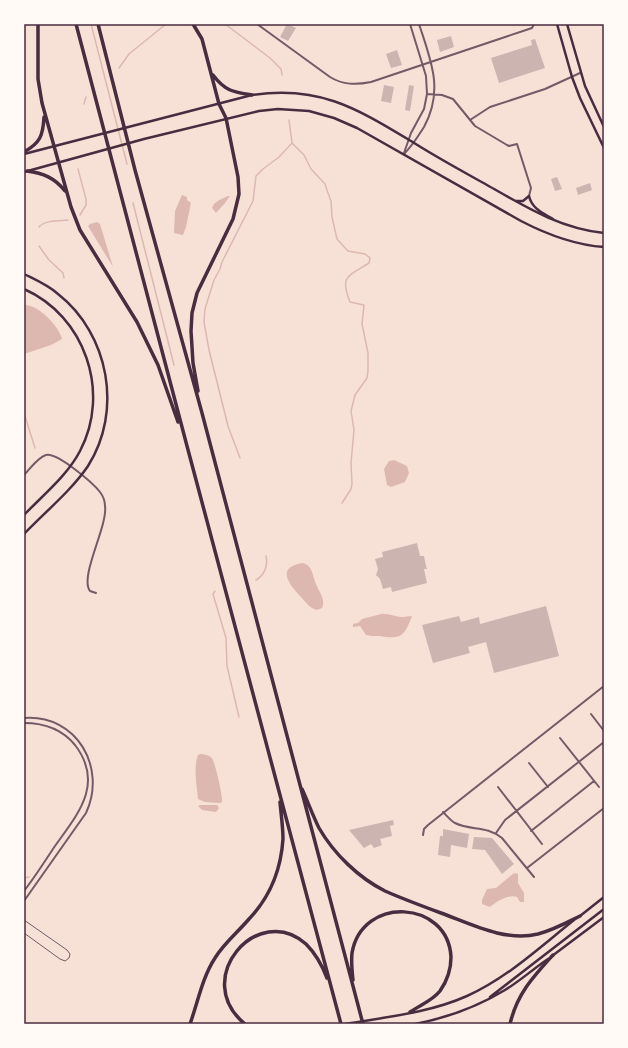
<svg xmlns="http://www.w3.org/2000/svg" width="628" height="1048" viewBox="0 0 628 1048" font-family="'Alegreya Sans',sans-serif">
<style>
.water{fill:#dcb8b0}
.lines{fill:none;stroke-linecap:round;stroke-linejoin:round}
.stream{stroke:#dcb8b0;stroke-width:1.5}
.building{fill:#ccb4b1}
.service{stroke:#755966;stroke-width:1}
.minor{stroke:#755966;stroke-width:2}
.secondary{stroke:#4a2c40;stroke-width:2.5}
.motorway{stroke:#4a2c40;stroke-width:3.5}
.neatline{fill:none;stroke:#4a2c40;stroke-width:1.5}
</style>
<rect width="100%" height="100%" fill="#f7e1d7"/>
<!-- water -->
<path class="water" d="M182,195L187,197V200L191,203L186,227L183,235L174,233L175,211Z
M228,196H230L225,203L216,213L212,208C214,201 222,199 228,196Z
M97,222L100,224L113,267L88,226L90,224Z
M24,305C38,304 59,326 62,339L51,345L24,354Z
M394,460L407,466L409,473L405,482L391,487L387,485L384,469L389,461Z
M303,563C313,566 312,575 316,584C319,592 326,599 322,608L317,610C310,609 305,601 300,596C288,583 276,567 303,563Z
M381,614C388,613 395,617 402,617C406,617 408,616 412,616C404,638 400,639 379,636C374,636 370,636 366,635L360,626L353,627V624L358,623L362,619Z
M200,754C204,754 209,755 212,758C215,763 223,796 222,802L220,803L205,802L198,799C197,785 193,769 198,755Z
M200,805H217L219,808L216,812L202,810L198,806Z
M514,873L518,874V883L524,893V902H520L517,897C509,894 497,901 490,907L482,904V900L487,889L496,888Z"/>
<g class="lines">
<!-- stream -->
<path class="stream" d="M91,24L127,164
M225,24L270,58L281,69L282,75
M119,68L129,54L166,24
M84,104L86,97
M289,120L292,143L304,155L311,169L325,184L328,193L331,201L332,217L337,239L348,251L365,254L370,258L369,263C349,276 339,275 350,302L364,305L362,324L368,353V371L367,378L355,395L351,411L354,430L351,463L352,484L351,489L342,503
M78,169L86,199V205L80,215
M133,203L174,365
M39,227C44,220 60,221 68,220
M39,246L49,260L63,273L64,278
M24,413L35,448
M240,458L228,426L209,350L204,322L205,309L214,280L220,269L222,262L253,201L256,176L263,169L279,157L292,143
M256,580C265,575 268,565 266,556
M215,591L213,594L226,638L227,666L239,717
M24,878L29,877"/>
</g>
<!-- building -->
<path class="building" d="M287,24L296,28L288,41L280,37Z
M451,36L454,47L440,52L437,40Z
M535,39L545,68L499,83L491,58L532,45L531,40Z
M397,50L402,65L391,68L386,54Z
M384,85L394,87L391,103L381,101Z
M409,85L414,86L410,111L405,110Z
M557,177L562,189L555,191L551,179Z
M590,183L592,190L578,195L576,188Z
M417,543L420,556H424L426,566L427,569H424L427,583L392,592L391,587L383,589L380,579L376,575L378,569L375,559L383,557L382,552Z
M546,606L559,656L494,673L486,642L468,647L470,653L433,663L422,625L459,616L461,622L479,617L480,624Z
M393,820L394,825L390,826L392,836L380,839L382,845L374,848L371,844L364,848L349,830Z
M443,829L469,834L467,848L451,845L450,857L438,855L440,836H443Z
M474,837L492,838L514,864L502,874L485,850L472,849Z"/>
<g class="lines">
<!-- service -->
<path class="service" d="M24,920L67,950L70,954L69,958L65,961L60,959L24,933"/>
<!-- minor -->
<path class="minor" d="M257,24L330,77C343,85 356,85 371,82L529,29L532,28L534,24
M427,94L442,95L453,99L475,126L507,145L509,146L517,144L531,188L529,196
M470,120L490,107L545,89L580,73
M404,153L411,133L424,109L427,94L426,76L410,24
M404,154C413,145 417,138 424,127C444,90 431,61 419,24
M24,475C30,469 38,457 46,455C57,452 93,483 100,492C103,496 105,501 105,506C108,526 79,577 90,591L96,593
M591,714L604,731
M24,718C77,714 107,768 86,813L24,901
M24,723C44,723 62,729 75,745C105,784 77,815 55,846C45,861 35,877 24,891
M560,738L599,787
M529,763L548,787
M498,787L542,844
M443,812C447,816 451,821 455,823C471,831 486,825 502,838L534,877
M531,831L594,781
M496,833L505,820L604,742
M423,835L424,829L428,825L604,686
M527,868L604,808"/>
<!-- secondary -->
<path class="secondary" d="M557,24L572,77L580,98L604,148
M567,24L585,86L604,127
M24,154L252,95C319,85 356,108 411,141C436,157 462,171 487,185C526,207 559,228 604,233
M24,172L144,139L259,111L278,109L309,111L334,118L357,128L521,221C548,235 574,245 604,247
M516,201H523L529,196C532,209 543,213 553,219
M24,274C36,280 48,285 58,294C109,334 123,411 88,466C71,491 45,512 24,534
M24,289C85,316 111,392 80,451C67,476 43,495 24,515
M580,916L604,897
M552,956L604,917
M490,997L604,909
M345,1024C386,1017 429,1013 467,996C507,978 540,947 574,920
M415,1024C446,1018 477,1007 505,990C520,981 533,969 548,959"/>
<!-- motorway -->
<path class="motorway" d="M38,24V79L42,103L71,207L80,230L137,322L158,365L178,422
M76,24L187,446L341,1024
M98,24L135,170L202,413L363,1024
M193,24L202,39L219,104L226,118L238,177L239,194L233,219L197,293L192,313L191,331L193,363L198,391
M213,75C225,91 233,92 252,95
M24,152C40,143 43,136 44,117
M27,171C43,173 55,178 65,191
M302,789C308,802 313,816 319,828C334,854 359,878 385,891C403,899 422,906 441,913C471,924 505,942 538,934C553,930 566,923 580,916
M353,980C352,971 351,962 352,953C362,895 448,900 451,957C451,969 447,981 440,991C432,1001 420,1005 410,1012
M190,1024C198,1002 202,978 215,958C224,943 238,932 249,919C270,897 281,869 283,839C283,827 281,814 280,802
M245,1024C190,979 258,901 306,944C316,954 322,965 327,978
M510,1024C517,994 533,977 553,955"/>
</g>
<!-- border -->
<rect width="628" height="1048" fill="none" stroke="#fffaf5" stroke-width="50"/>
<rect x="25" y="25" width="578" height="998" class="neatline"/>
</svg>
